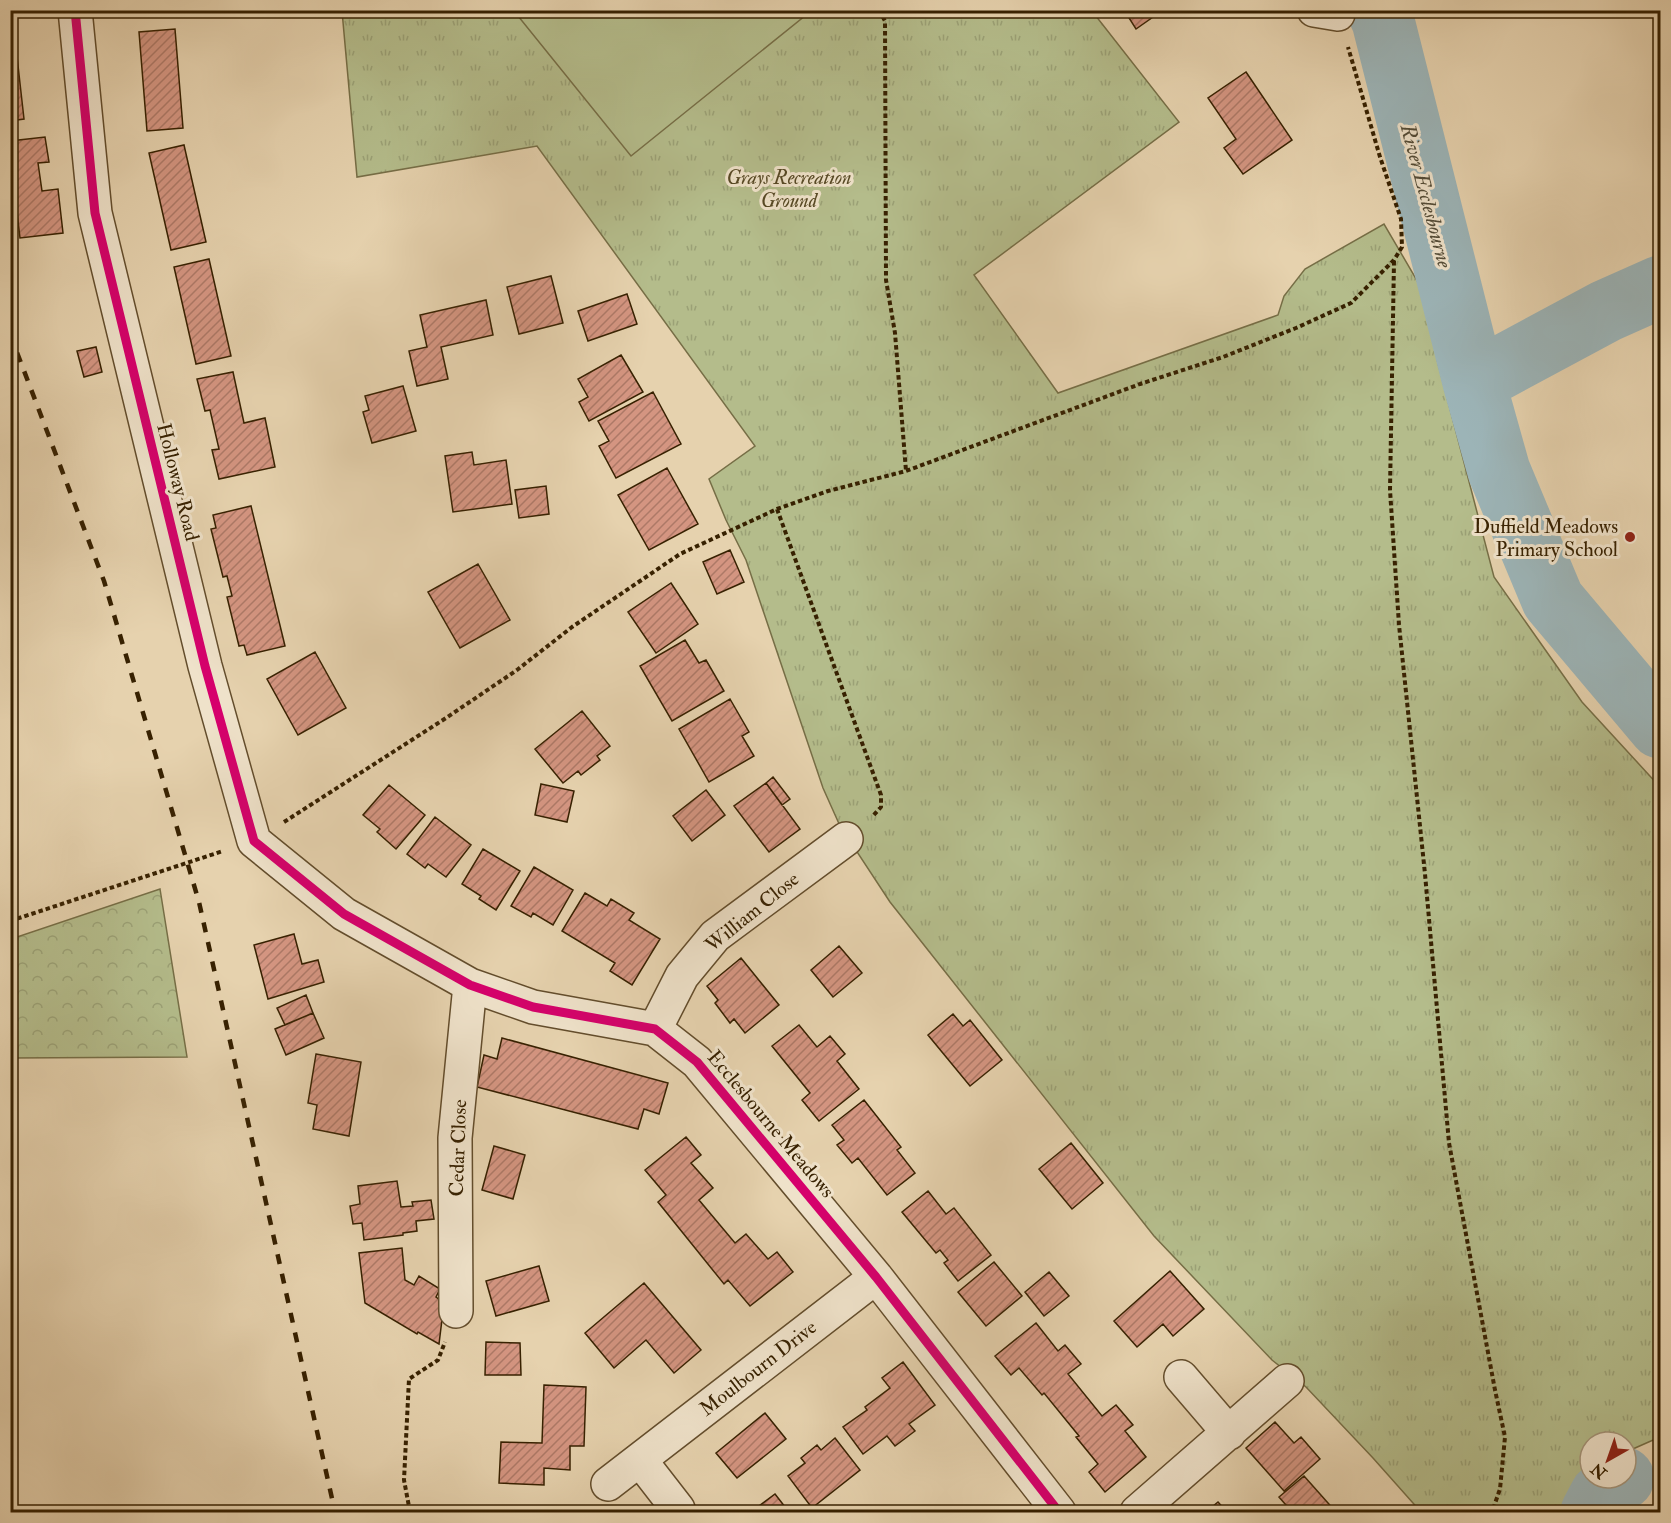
<svg xmlns="http://www.w3.org/2000/svg" width="1671" height="1523" viewBox="0 0 1671 1523" font-family="'IM FELL Double Pica',serif">
<style>
.grass{fill:url(#grass-tufts);stroke:#766e46;stroke-width:1.5}
.forest{fill:url(#forest-crowns);stroke:#766e46;stroke-width:1.5}
.pitch{fill:#b4bc8b;stroke:#766e46;stroke-width:1.5}
.lines{fill:none;stroke-linecap:round;stroke-linejoin:round}
.river{stroke:#9cb4b7;stroke-width:63}
.building{fill:url(#building-hatch);stroke:#372101;stroke-width:1.5}
.minor-casing{stroke:#634d2c;stroke-width:36}
.path{stroke:#372101;stroke-width:4;stroke-dasharray:4.5 3;stroke-linecap:butt}
.minor{stroke:#efe2ca;stroke-width:33}
.rail{stroke:#372101;stroke-width:4.5;stroke-dasharray:10 10;stroke-linecap:butt}
.cycleway-casing{stroke:#efe2ca;stroke-width:13}
.cycleway{stroke:#d6006c;stroke-width:9}
.poi-dot{fill:#8f2418;stroke:#efe2ca;stroke-width:2}
.labels{text-anchor:middle;dominant-baseline:central;stroke-width:6;stroke-linejoin:round;paint-order:stroke}
.park-label{font-size:20px;font-style:italic;fill:#564824;stroke:#efe2ca}
.street-label{font-size:20px;fill:#372101;stroke:#efe2ca}
.poi-label{font-size:20px;fill:#372101;stroke:#efe2ca;text-anchor:end}
.water-label{font-size:21px;font-style:italic;fill:#554d38;stroke:#efe2ca}
</style>
<defs>
<pattern id="grass-tufts" width="24" height="20" patternUnits="userSpaceOnUse" patternTransform="scale(1.5)"><rect width="24" height="20" fill="#b4bc8b"/><path d="M3 7l-1-3M5 7V3M7 7l1-3M15 17l-1-3M17 17v-4M19 17l1-3" fill="none" stroke="#9ba176"/></pattern>
<pattern id="forest-crowns" width="20" height="18" patternUnits="userSpaceOnUse" patternTransform="scale(1.5)"><rect width="20" height="18" fill="#b4bc8b"/><path d="M2 6a3 3 0 1 1 6 0M12 15a3 3 0 1 1 6 0" fill="none" stroke="#9ba176"/></pattern>
<pattern id="building-hatch" width="6" height="6" patternUnits="userSpaceOnUse" patternTransform="scale(1.5)"><rect width="6" height="6" fill="#d49581"/><path d="M-1 1l2-2M0 6l6-6M5 7l2-2" fill="none" stroke="#ad7967"/></pattern>
</defs>
<rect width="100%" height="100%" fill="#e6d2ae"/>
<filter id="stains"><feTurbulence type="fractalNoise" baseFrequency=".00333" numOctaves="4"/><feColorMatrix values="0 0 0 0 .2 0 0 0 0 .09 0 0 0 0 .02 0 0 0 .5 -.17"/></filter>
<radialGradient id="worn" r=".72"><stop offset=".6" stop-color="#630" stop-opacity="0"/><stop offset="1" stop-color="#630" stop-opacity=".3"/></radialGradient>
<!-- grass -->
<path class="grass" d="M342,11H1092L1179,122L974,275L1058,393L1278,315L1284,296L1305,269L1384,224L1422,289L1438,363L1494,577L1582,702L1660,787V1437L1626,1452V1442H1590V1478H1595L1571,1512H1421L1373,1458L1306,1387L1272,1360L1154,1236L890,902L840,826L823,788L746,560L726,520L709,479L755,446L537,146L357,177Z"/>
<!-- forest -->
<path class="forest" d="M160,889L187,1057L11,1058V939Z"/>
<!-- pitch -->
<path class="pitch" d="M514,11H811L631,156Z"/>
<g class="lines">
<!-- river -->
<path class="river" d="M1378,10L1383,21L1474,382L1499,471L1553,600L1660,727
M1474,382L1606,311L1660,287
M1592,1512L1601,1495L1623,1478"/>
</g>
<!-- building -->
<path class="building" d="M136,10H171V16L136,17Z
M1124,10H1163L1136,29Z
M10,12H12L24,119L10,121Z
M175,29L183,128L147,131L139,32Z
M1246,72L1292,140L1243,174L1224,148L1236,139L1208,98Z
M45,137L49,162L38,163L42,191L58,189L63,233L20,238L10,154V141Z
M184,145L206,242L171,250L149,153Z
M209,259L231,356L196,364L174,267Z
M551,276L563,323L519,334L507,287Z
M627,294L637,324L588,341L578,311Z
M486,300L493,335L441,347L448,379L417,386L409,351L427,347L420,315Z
M96,347L102,372L84,377L77,351Z
M621,355L643,392L589,421L579,402L588,397L578,379Z
M233,372L244,423L265,418L275,467L219,479L212,450L219,449L210,410L205,411L197,379Z
M403,386L416,431L372,443L363,412L369,410L365,396Z
M653,392L681,444L616,478L599,446L609,441L598,421Z
M472,452L474,465L506,460L512,504L453,512L445,456Z
M667,468L698,524L649,550L618,495Z
M546,486L549,514L519,518L515,490Z
M251,506L285,646L247,655L244,645L239,646L227,597L232,596L227,576L223,577L211,529L216,528L213,515Z
M730,550L744,582L717,594L703,562Z
M478,564L510,620L460,648L428,592Z
M671,583L698,624L656,653L628,612Z
M685,640L699,663L706,660L724,691L672,721L640,666Z
M315,652L346,708L298,735L267,679Z
M730,699L749,732L742,736L754,756L709,782L679,729Z
M582,711L610,746L597,756L600,760L581,775L578,771L563,783L535,749Z
M773,777L790,799L782,805L766,783Z
M766,783L800,829L769,852L734,806Z
M541,784L574,791L567,822L535,815Z
M389,785L425,815L396,849L377,832L380,829L363,815Z
M706,790L725,815L692,841L673,816Z
M435,817L471,845L446,877L428,864L425,868L407,854Z
M483,849L520,871L496,910L479,899L481,896L462,884Z
M534,867L573,890L553,925L533,913L531,917L511,906Z
M585,893L607,906L611,899L634,913L629,920L660,939L632,985L610,971L615,963L562,931Z
M294,934L302,964L318,960L324,982L268,999L254,945Z
M839,946L862,973L833,997L811,970Z
M741,958L779,1005L745,1033L734,1019L730,1023L715,1003L718,1000L707,986Z
M306,995L313,1013L285,1025L277,1008Z
M313,1013L324,1038L286,1055L275,1029Z
M953,1014L963,1026L970,1020L1002,1060L970,1086L928,1035Z
M799,1025L817,1047L830,1036L845,1054L837,1061L859,1089L819,1121L802,1100L810,1093L772,1046Z
M502,1038L668,1083L659,1114L644,1109L638,1129L477,1087L484,1055L497,1059Z
M316,1054L361,1062L349,1136L313,1129L317,1105L308,1103Z
M864,1100L901,1147L897,1150L915,1173L887,1195L858,1158L852,1163L837,1145L844,1140L832,1125Z
M686,1137L701,1155L691,1163L713,1188L699,1200L735,1243L746,1234L768,1259L777,1252L793,1272L750,1306L728,1280L724,1284L658,1202L666,1195L645,1170Z
M1071,1143L1103,1183L1072,1209L1039,1169Z
M494,1146L525,1155L513,1199L482,1190Z
M397,1181L401,1207L413,1206L412,1202L431,1200L434,1219L416,1221L417,1231L403,1233V1235L364,1240L362,1223L353,1224L350,1206L360,1204L358,1186Z
M928,1191L946,1214L954,1208L991,1255L958,1281L944,1263L948,1260L940,1250L936,1253L902,1212Z
M402,1248L405,1280L414,1285L419,1276L440,1289L436,1297L444,1303L439,1344L418,1332L417,1334L365,1303L359,1253Z
M994,1262L1022,1296L986,1326L958,1292Z
M539,1266L549,1301L496,1316L486,1281Z
M1170,1271L1204,1309L1173,1336L1163,1324L1137,1347L1114,1321Z
M1049,1272L1069,1296L1044,1316L1025,1292Z
M644,1283L701,1350L674,1373L646,1340L614,1368L585,1333Z
M1036,1323L1058,1351L1065,1345L1081,1364L1068,1374L1102,1416L1116,1405L1133,1425L1125,1431L1146,1457L1105,1492L1089,1472L1098,1464L1076,1437L1079,1436L1044,1393L1042,1395L1019,1368L1011,1375L995,1356Z
M486,1342L520,1343L521,1375H485Z
M903,1362L935,1405L909,1424L915,1431L895,1446L887,1436L863,1454L843,1427L867,1410L865,1407L890,1388L882,1378Z
M544,1385L586,1387L584,1446H570V1470L544,1468V1485L499,1483L501,1442L542,1443Z
M765,1413L786,1439L737,1478L716,1453Z
M1275,1422L1294,1443L1301,1437L1320,1459L1284,1491L1246,1448Z
M835,1438L860,1470L812,1508L788,1476L805,1463L801,1458L817,1445L821,1450Z
M1304,1476L1336,1512H1292L1279,1497Z
M775,1494L789,1512H751Z
M1218,1502L1227,1512H1206Z"/>
<g class="lines">
<!-- minor casing -->
<g class="minor-casing">
<path id="minor" d="M75,10L95,213L205,666L254,841L344,914L470,985L533,1007L655,1029L697,1062L876,1277L1059,1512
M1314,10L1338,14
M655,1029L682,976L715,936L846,839
M456,1311L455,1138L470,985
M1181,1377L1229,1433
M640,1460L678,1509
M608,1484L876,1277
M1137,1512L1287,1381"/>
</g>
<!-- path -->
<path class="path" d="M879,10L885,21L886,280L895,333L906,471
M1394,261L1390,490L1399,625L1425,874L1449,1143L1495,1390L1505,1437L1500,1489L1492,1512
M777,509L881,795V807L872,817
M284,822L446,718L517,670L572,627L680,554L777,509L828,491L906,471L1140,384L1223,357L1296,328L1351,303L1394,260L1402,247L1401,219L1380,157L1348,47
M10,921L223,851
M410,1512L404,1480L409,1379L438,1360L445,1342"/>
<!-- minor -->
<use href="#minor" class="minor"/>
<!-- rail -->
<path class="rail" d="M10,334L104,581L199,902L335,1512"/>
<!-- cycleway casing -->
<g class="cycleway-casing">
<path id="cycleway" d="M75,10L95,213L205,666L254,841L344,914L470,985L533,1007L655,1029L697,1062L876,1277L1059,1512"/>
</g>
<!-- cycleway -->
<use href="#cycleway" class="cycleway"/>
</g>
<!-- markers -->
<circle class="poi-dot" cx="1630" cy="537" r="6"/>
<g class="labels">
<!-- park labels -->
<g class="park-label">
<text x="789" y="177">Grays Recreation<tspan x="789" dy="23">Ground</tspan></text>
</g>
<!-- street labels -->
<g class="street-label">
<text transform="translate(178 482) rotate(76)">Holloway Road</text>
<text transform="translate(752 912) rotate(-39)">William Close</text>
<text transform="translate(771 1124) rotate(50)">Ecclesbourne Meadows</text>
<text transform="translate(458 1148) rotate(-88)">Cedar Close</text>
<text transform="translate(758 1368) rotate(-38)">Moulbourn Drive</text>
</g>
<!-- poi labels -->
<g class="poi-label">
<text x="1618" y="526">Duffield Meadows<tspan x="1618" dy="23">Primary School</tspan></text>
</g>
<!-- water labels -->
<g class="water-label">
<text transform="translate(1426 196) rotate(75)">River Ecclesbourne</text>
</g>
</g>
<!-- margin -->
<rect width="1671" height="1523" fill="none" stroke="#e6d2ae" stroke-width="36"/>
<rect x="12" y="12" width="1647" height="1499" fill="none" stroke="#372101" stroke-width="3"/>
<rect x="18" y="18" width="1635" height="1487" fill="none" stroke="#372101" stroke-width="1.5"/>
<!-- north arrow -->
<g transform="translate(1608 1460) rotate(220)"><circle r="28" fill="#efe2ca" stroke="#a5957a" stroke-width="1.5"/>
<path d="M0-4.5L10 22L0 15L-10 22Z" fill="#8f2418"/>
<text y="-9" font-size="16" font-weight="bold" text-anchor="middle" fill="#372101">N</text>
</g>
<rect width="100%" height="100%" filter="url(#stains)"/>
<rect width="100%" height="100%" fill="url(#worn)"/>
</svg>
